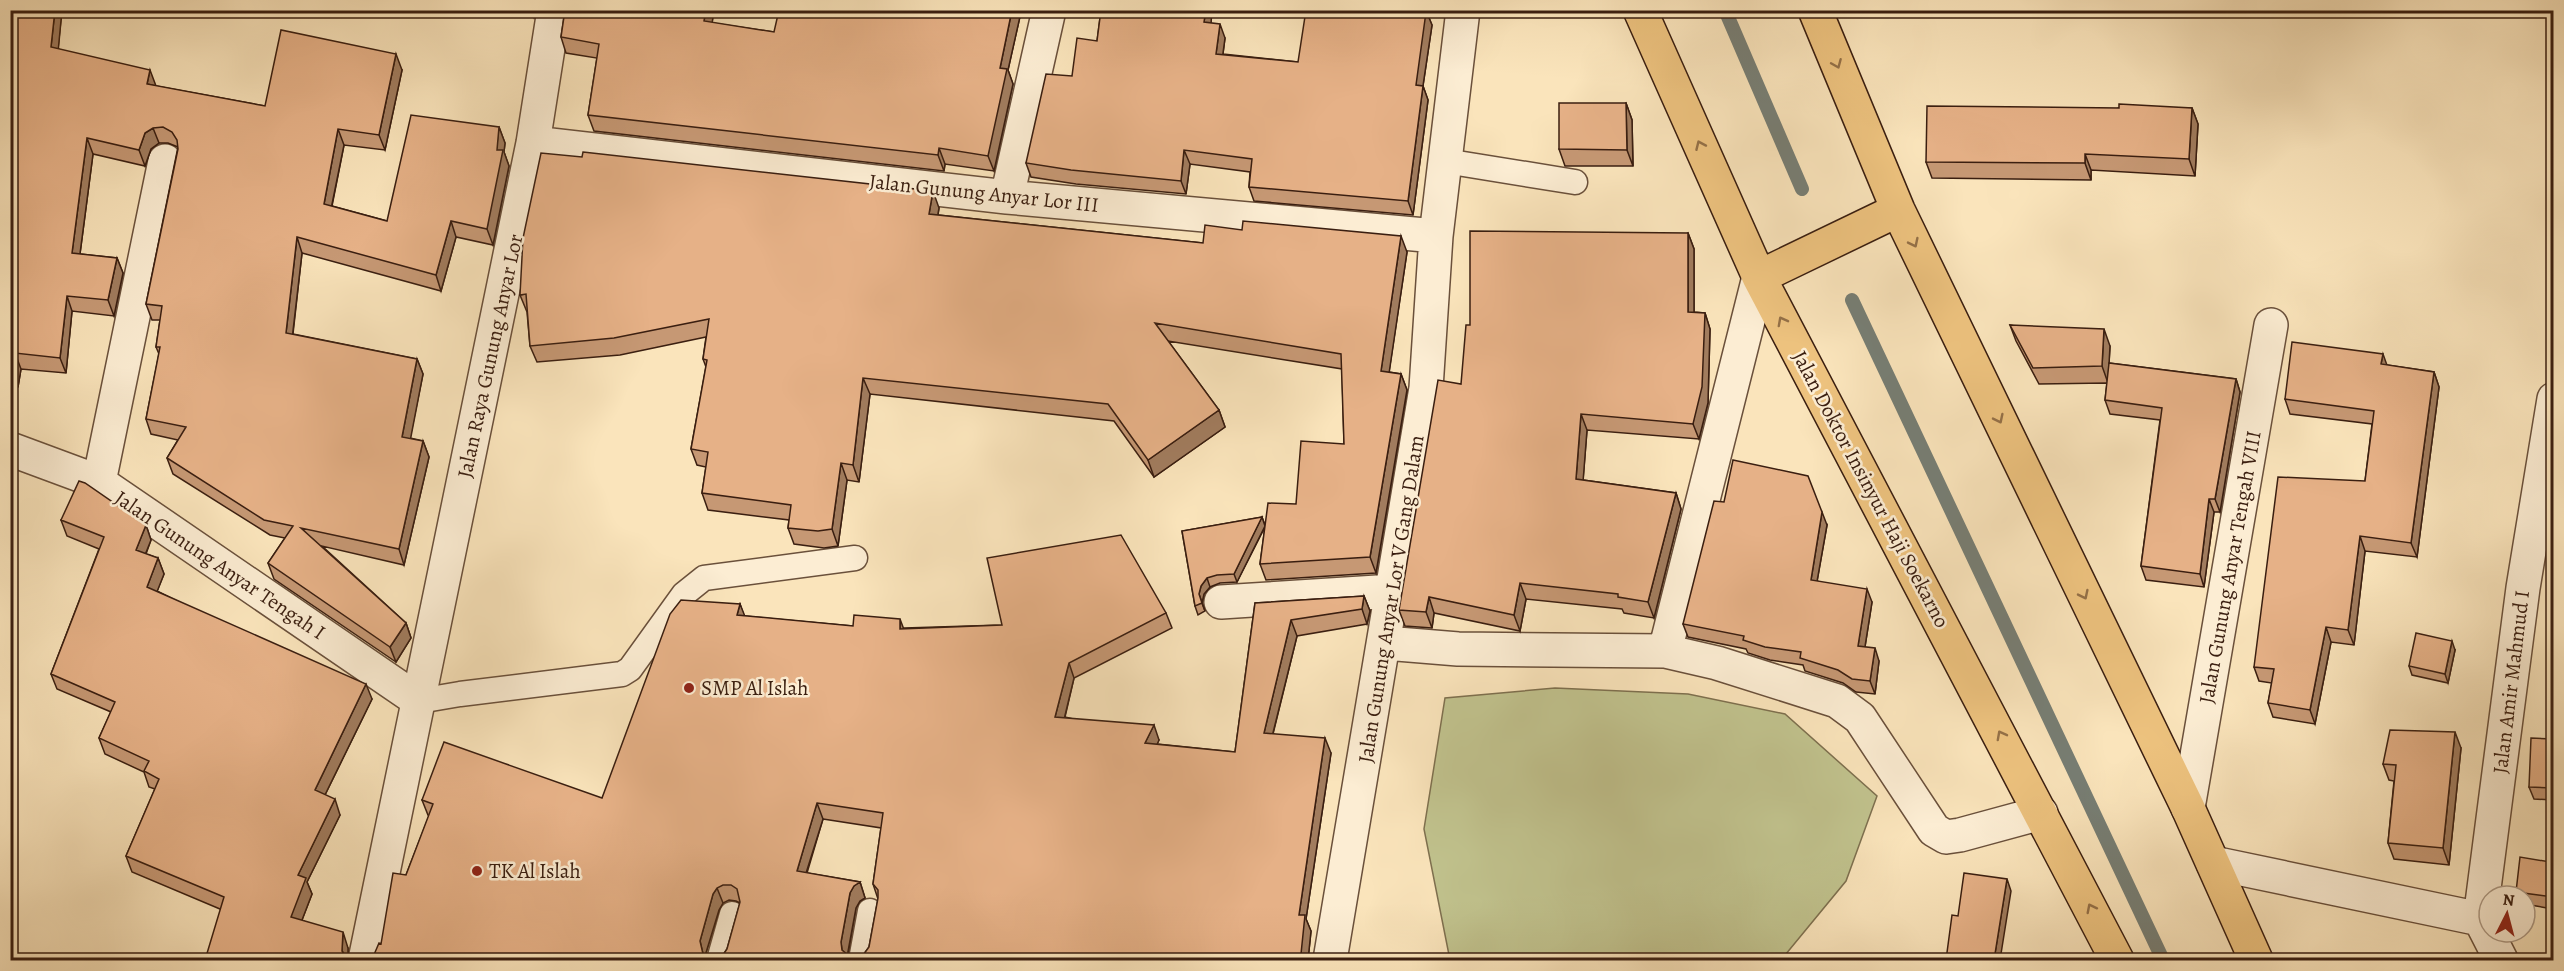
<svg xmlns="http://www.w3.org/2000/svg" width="2564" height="971" viewBox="0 0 2564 971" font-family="Alegreya,serif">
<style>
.green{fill:#c1c38e;stroke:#7e704f;stroke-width:1.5}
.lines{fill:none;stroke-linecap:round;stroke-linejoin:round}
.stream{stroke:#777e74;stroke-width:14}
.lane-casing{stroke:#6a503b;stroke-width:27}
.street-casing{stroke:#6a503b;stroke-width:36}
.primary-casing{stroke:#3a1e10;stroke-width:36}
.lane{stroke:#fcedd3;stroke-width:24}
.street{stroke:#fcedd3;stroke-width:33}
.primary{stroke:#edc27e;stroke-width:33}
.wall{fill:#c69874;stroke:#3a1e10;stroke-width:1.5;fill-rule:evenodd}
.shaded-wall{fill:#a17c5e;stroke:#3a1e10;stroke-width:1.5}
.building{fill:#e6b187;stroke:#3a1e10;stroke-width:1.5;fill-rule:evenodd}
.oneway{stroke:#947047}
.poi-dot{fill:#8f2418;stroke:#fcedd3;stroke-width:2}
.labels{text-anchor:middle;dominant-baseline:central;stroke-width:5;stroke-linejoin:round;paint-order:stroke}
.street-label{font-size:21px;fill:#3a1e10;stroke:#fcedd3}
.poi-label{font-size:21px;fill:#3a1e10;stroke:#fcedd3;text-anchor:start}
</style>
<rect width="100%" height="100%" fill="#fae4bb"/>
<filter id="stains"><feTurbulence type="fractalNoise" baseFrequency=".00333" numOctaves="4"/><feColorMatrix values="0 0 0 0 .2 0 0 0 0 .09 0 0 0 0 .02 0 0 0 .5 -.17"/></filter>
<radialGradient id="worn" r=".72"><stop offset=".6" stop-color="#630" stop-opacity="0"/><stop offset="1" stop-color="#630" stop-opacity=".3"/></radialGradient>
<!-- green -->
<path class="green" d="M1555,688L1688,694L1785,714L1877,796L1846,881L1781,960H1450L1424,829L1445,698Z"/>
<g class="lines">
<!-- stream -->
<path class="stream" d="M1725,10L1802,189
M1852,300L2163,960"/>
<!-- lane casing -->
<g class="lane-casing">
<path id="lane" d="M1445,161L1575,182
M419,701L460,694L622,674L630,669L684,594L704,578L855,558
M719,960L732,914
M861,960L870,911"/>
</g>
<!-- street casing -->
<g class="street-casing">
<path id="street" d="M533,143L1007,197L1436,236
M1007,197L1049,10
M10,449L99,482L419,701
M99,482L165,161
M1221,602L1393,591
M1385,643L1458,649L1665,651L1717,663L1837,701L1860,718L1934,830L1946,837L1960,835L2041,813
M1665,651L1759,277
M2188,808L2271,325
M2213,863L2480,919
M365,960L533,143L554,10
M1330,960L1426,388L1436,236L1463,10
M2501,960L2480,919L2523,588L2554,399"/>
</g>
<!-- primary casing -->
<g class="primary-casing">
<path id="primary" d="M1640,10L1759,277L2117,960
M1815,10L1898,210L2188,808L2256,960
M1759,277L1898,210"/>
</g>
<!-- lane -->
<use href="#lane" class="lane"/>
<!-- street -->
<use href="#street" class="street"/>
<!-- primary -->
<use href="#primary" class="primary"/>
</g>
<!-- wall -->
<path class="wall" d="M10,10H62L58,49L156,86L265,106L402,70L385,150L344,145L332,206L387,221L499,127L505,143L504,152L509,166L493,245L456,237L441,291L302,253L293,334L417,359L423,374L410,438L423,441L429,457L404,565L322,546L406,623L411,638L396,662L274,579L268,563L285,538L270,535L173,474L167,458L178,440L151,434L146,419L159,354L156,347L160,320H152L146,304L178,147L168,143H159L151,149L145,166L93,154L80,254L117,258L123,273L114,316L72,311L66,373L21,369L18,387L10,386Z
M499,10H536L534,17Z
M565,10H714L712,23L774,32L1021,12L1008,70L1013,84L994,171L945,164L944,171L594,131L588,115L597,58L566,53L561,37Z
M1101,10H1212L1211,23L1225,38L1223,54L1298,62L1427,13L1432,25L1423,86L1428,100L1413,215L1254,201L1249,187L1250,172L1190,164L1186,194L1076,184L1031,177L1026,163L1072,76L1097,41Z
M1626,103L1632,120L1633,166H1565L1559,149Z
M2119,108H2192L2198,124L2195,176L2091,170V180L1932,178L1926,162Z
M939,208L938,215L1203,243L1407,252L1389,372L1401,374L1407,390L1376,573L1266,580L1260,564L1265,527L1237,582L1220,583L1210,587L1204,594L1202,603L1205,611L1198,615L1195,606L1182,531L1262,517L1265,525L1296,504L1344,444L1342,369L1168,341L1219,410L1225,427L1154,477L1114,421L870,394L859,482L847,480L838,546L824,548L794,544L788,528L789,520L708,510L702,493L706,467L697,465L691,449L706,367L703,359L706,337L620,355L537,362L530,346L527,312L520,295Z
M1688,233L1694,249V312L1705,313L1710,329L1708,403L1699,439L1587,430L1583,480L1676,493L1681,509L1654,618L1624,613L1622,609L1526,599L1520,631L1434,613L1432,628L1405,626L1399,610L1461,384Z
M2010,325L2110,346L2109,363L2236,379L2240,392L2220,512H2214L2204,587L2146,580L2141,566L2160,420L2110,414L2105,400L2107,383L2039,384L2016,341Z
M2387,365L2434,372L2439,387L2417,557L2365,551L2354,645L2331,642L2315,724L2273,717L2268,703L2272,683L2259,681L2254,667L2365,481L2372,424L2290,414L2285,399Z
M2553,495V593L2552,592L2547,579L2552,531L2549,522Z
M61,520L146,525L151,540L146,554L158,558L164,574L157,591L372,699L325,795L340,815L307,882L312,894L302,920L348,948V959L220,909L132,872L126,856L155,789L149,787L144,772L105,754L99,738L111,712L57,689L51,674L99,549L67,536Z
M1827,525L1817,581L1872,602L1865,647L1879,661L1875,694L1856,692L1843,683L1805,671L1803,665L1770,660L1748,653L1746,649L1688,637L1683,624Z
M1364,596L1370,611L1367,624L1297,636L1273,734L1331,753L1306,919L1311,931L1308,960H368L373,957L381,944L406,875L429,816L428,815L422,800L602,798L740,604L744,616L853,626L904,628L1002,625L1166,613L1172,628L1074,678L1065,717L1159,740L1157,744L1235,752L1255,603ZM823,819L881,828L873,884L878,899L869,947L861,958H852L848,954L856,908L860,901L865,898L860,882L807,873ZM729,900L736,901L740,903L727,949L723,955L710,958L705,956L719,910L723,903Z
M2455,650L2448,683L2412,675L2409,666Z
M2553,739V800L2534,799L2529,787Z
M2461,748L2449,865L2394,859L2388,843L2394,781L2389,780L2383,764Z
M2553,851V909L2525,904V896H2518L2516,892L2550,862Z"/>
<!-- shaded-wall -->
<path class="shaded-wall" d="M55,10H62L57,63L51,47Z
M532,10H536L534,17Z
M706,10H714L710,37L704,21Z
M1012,10H1020L1021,12L1008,70L1013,84L994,171L988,156L1000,68Z
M1206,10H1212L1210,36L1204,22Z
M1428,10L1427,13L1432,25L1421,99L1416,85L1420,11Z
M1220,24L1225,38L1221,68L1216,54Z
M396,54L402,70L385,150L379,135Z
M150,70L156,86L147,84Z
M1423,86L1428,100L1413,215L1408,201Z
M1626,103L1632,120L1633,166L1627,150Z
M2192,108L2198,124L2195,176L2189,159Z
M499,127L505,143L504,152L509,166L493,245L487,229Z
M153,128L159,143L151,149L145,166L139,150L145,133Z
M338,129L344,145L329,219L324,204Z
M87,138L93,154L78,269L72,253Z
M939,148L945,164L944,171L938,155Z
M1184,150L1190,164L1186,194L1181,181Z
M2085,154L2091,170V180L2085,163Z
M933,191L939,208L935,231L929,214Z
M451,221L456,237L441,291L436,275Z
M1688,233L1694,249V328L1688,312Z
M1401,236L1407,252L1387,387L1381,371Z
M297,237L302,253L291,348L286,333Z
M117,258L123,273L114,316L108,300Z
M67,296L72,311L66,373L60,358Z
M1705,313L1710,329L1708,403L1699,439L1693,424Z
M2104,329L2110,346L2108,383L2102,366Z
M15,353L21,369L18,387L13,372Z
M2383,354L2388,368L2381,364Z
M417,359L423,374L408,452L402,437Z
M2434,372L2439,387L2417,557L2411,543Z
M1401,374L1407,390L1376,573L1370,557Z
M863,378L870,394L859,482L853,465Z
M2236,379L2240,392L2220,512L2215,499Z
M1219,410L1225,427L1154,477L1148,460Z
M1581,414L1587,430L1582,495L1576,479Z
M423,441L429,457L404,565L399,549Z
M841,463L847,480L838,546L832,529Z
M1676,493L1681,509L1654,618L1648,602Z
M2209,499L2214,512L2204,587L2200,574Z
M1822,512L1827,525L1815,593L1811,580Z
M1262,517L1265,526L1237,582L1234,574Z
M146,525L151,540L141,565L136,550Z
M2360,536L2365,551L2354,645L2348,630Z
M158,558L164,574L153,602L147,587Z
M1207,578L1210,587L1204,594L1202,603L1205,611L1199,594L1201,586Z
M1520,583L1526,599L1520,631L1514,615Z
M1867,589L1872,602L1863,659L1858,646Z
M1364,596L1370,611L1367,624L1362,609Z
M1429,597L1434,613L1432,628L1426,612Z
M740,604L746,619L737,615Z
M900,619L906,635L900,629Z
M1291,620L1297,636L1269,749L1264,733Z
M406,623L411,638L396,662L390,647Z
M2326,627L2331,642L2315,724L2310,710Z
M2452,641L2455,650L2448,683L2445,674Z
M1875,648L1879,661L1875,694L1870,681Z
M1069,663L1074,678L1061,732L1055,717Z
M366,684L372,699L320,805L315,790Z
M1154,725L1159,740L1151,758L1145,743Z
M2455,732L2461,748L2449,865L2443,848Z
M1325,738L1331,753L1306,919L1311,931L1308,960H1302L1301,954L1299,915Z
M335,799L340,815L307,882L312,894L297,933L291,917L298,875Z
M817,803L823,819L802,886L797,871Z
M2007,879L2011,891L2000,960H1994Z
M860,882L865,898L860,901L856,908L847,957L842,950L841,942L850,893L854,886Z
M717,888L723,903L719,910L705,956L703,954L700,941L713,894Z
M343,932L348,948V960L342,951Z"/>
<!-- building -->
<path class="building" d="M10,10H55L51,47L150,70L147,84L265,106L281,30L396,54L379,135L338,129L324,204L387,221L411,115L499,127L497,150H503L487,229L451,221L436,275L297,237L286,333L417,359L402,437L423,441L399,549L301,528L406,623L390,647L268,563L293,526L264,520L167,458L186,427L146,419L160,347H156L162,306L146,304L178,149L177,140L172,132L163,127L153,128L145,133L139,150L87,138L72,253L117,258L108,300L67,296L60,358L15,353L13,372H10Z
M565,10H706L704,21L774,32L779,10H1012L1000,68L1007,69L988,156L939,148L938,155L588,115L599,44L561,37Z
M1101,10H1206L1204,22L1220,24L1216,54L1298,62L1306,10H1420L1426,12L1416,85L1423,86L1408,201L1249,187L1252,159L1184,150L1181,181L1071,170L1026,163L1046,74L1072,76L1077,38L1097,41Z
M1559,103H1626L1627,150L1559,149Z
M2119,104L2192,108L2189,159L2085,154V163L1926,162L1927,106L2119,108Z
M583,152L933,191L929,214L1203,243L1205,225L1242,230L1243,221L1401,236L1381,371L1401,374L1370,557L1260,564L1268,503L1296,504L1301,441L1344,444L1341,354L1155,323L1219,410L1148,460L1108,404L863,378L853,465L841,463L832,529L818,531L788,528L791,505L702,493L708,452L691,449L707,360L703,359L709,319L614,338L530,346L526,294L520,295L523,238L541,153L582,157Z
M1470,231L1688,233V312L1705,313L1702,387L1693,424L1581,414L1576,479L1676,493L1648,602L1618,597V594L1520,583L1514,615L1429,597L1426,612L1399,610L1438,380L1461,384L1466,325H1470Z
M2010,325L2104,329L2102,366L2033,368Z
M2292,342L2383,354L2381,364L2434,372L2411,543L2360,536L2348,630L2326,627L2310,710L2268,703L2274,669L2254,667L2278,477L2365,481L2374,411L2285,399Z
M2109,363L2236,379L2215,499H2209L2200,574L2141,566L2162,408L2105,400Z
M1733,460L1808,476L1822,512L1811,580L1867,589L1858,646L1875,648L1870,681L1852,679L1838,670L1800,658L1801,652L1765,647L1743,640L1744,636L1683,624L1714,501L1724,502Z
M79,481L85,483L146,525L136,550L158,558L147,587L366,684L315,790L335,799L298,875L306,878L291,917L343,932L342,951L347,959L351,960H205L224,897L126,856L159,779L144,771L149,761L99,738L115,702L51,674L104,537L61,520Z
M2553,495V579H2547L2553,523L2549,522Z
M1262,517L1234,574L1217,575L1207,578L1201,586L1199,594L1202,603L1195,606L1182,531Z
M1121,535L1166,613L1069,663L1055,717L1154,725L1145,743L1235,752L1255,603L1364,596L1362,609L1291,620L1264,733L1325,738L1299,915H1305L1301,954L1303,955L1302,960H368L373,957L379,943L381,944L393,873L406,875L433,804L422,800L444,742L602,798L670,614L681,600L740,604L737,615L853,626L854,615L900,619V629L1002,625L987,558ZM817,803L883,813L873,884L878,890V898L869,947L861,958H852L842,950L841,942L850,893L854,886L860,882L797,871ZM723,885H731L737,889L740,902L727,949L723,955L710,958L703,954L700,941L713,894L717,888Z
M2416,633L2452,641L2445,674L2409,666Z
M2390,730L2455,732L2443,848L2388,843L2396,765L2383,764Z
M2531,738L2553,739V788L2529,787Z
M2553,851V897L2516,892L2520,857L2550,862Z
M1964,873L2007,879L1994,960H1946L1952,915L1958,916Z"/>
<!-- one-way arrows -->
<defs><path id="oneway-chevron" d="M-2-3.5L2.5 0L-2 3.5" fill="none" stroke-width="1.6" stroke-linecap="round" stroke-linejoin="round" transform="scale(1.5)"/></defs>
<g class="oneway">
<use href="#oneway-chevron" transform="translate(1837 64) rotate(67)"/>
<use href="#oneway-chevron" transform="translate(1700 145) rotate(-114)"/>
<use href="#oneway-chevron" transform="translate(1914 243) rotate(64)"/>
<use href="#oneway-chevron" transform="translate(1782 321) rotate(-118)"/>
<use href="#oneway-chevron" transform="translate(1999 419) rotate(64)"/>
<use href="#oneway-chevron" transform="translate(2084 595) rotate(64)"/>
<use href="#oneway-chevron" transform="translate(2001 735) rotate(-118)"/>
<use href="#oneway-chevron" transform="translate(2091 908) rotate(-117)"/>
</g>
<!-- markers -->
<g class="poi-dot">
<circle cx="689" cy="688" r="6"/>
<circle cx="477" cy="871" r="6"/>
</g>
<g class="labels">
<!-- street labels -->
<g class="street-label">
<text transform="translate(984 193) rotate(6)">Jalan Gunung Anyar Lor III</text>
<text transform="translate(490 356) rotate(-78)">Jalan Raya Gunung Anyar Lor</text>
<text transform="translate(1871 489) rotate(62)">Jalan Doktor Insinyur Haji Soekarno</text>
<text transform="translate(220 565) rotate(34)">Jalan Gunung Anyar Tengah I</text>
<text transform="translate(2230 567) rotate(-80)">Jalan Gunung Anyar Tengah VIII</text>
<text transform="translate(1391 599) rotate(-81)">Jalan Gunung Anyar Lor V Gang Dalam</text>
<text transform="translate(2511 682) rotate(-83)">Jalan Amir Mahmud I</text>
</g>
<!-- poi labels -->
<g class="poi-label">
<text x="701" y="688">SMP Al Islah</text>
<text x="489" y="871">TK Al Islah</text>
</g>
</g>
<!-- margin -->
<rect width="2564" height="971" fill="none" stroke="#fae4bb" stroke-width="36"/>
<rect x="12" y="12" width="2540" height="947" fill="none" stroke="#3a1e10" stroke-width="3"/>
<rect x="18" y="18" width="2528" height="935" fill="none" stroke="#3a1e10" stroke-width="1.5"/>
<!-- north arrow -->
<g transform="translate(2507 914) rotate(6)"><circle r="28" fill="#fcedd3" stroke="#ae9a85" stroke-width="1.5"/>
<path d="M0-4.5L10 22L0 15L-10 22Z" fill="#8f2418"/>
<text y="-9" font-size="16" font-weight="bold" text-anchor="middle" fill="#3a1e10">N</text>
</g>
<rect width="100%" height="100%" filter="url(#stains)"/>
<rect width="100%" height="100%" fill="url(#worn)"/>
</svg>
